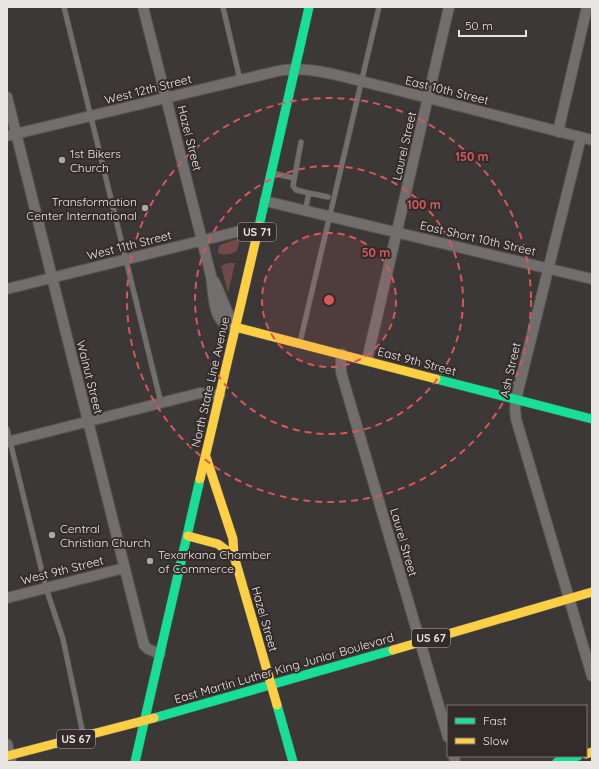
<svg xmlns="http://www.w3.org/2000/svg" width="599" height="769" viewBox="0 0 599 769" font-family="Quicksand,sans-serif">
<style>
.green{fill:#72494a}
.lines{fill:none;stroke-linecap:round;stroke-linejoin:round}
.lane-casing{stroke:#575454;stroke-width:6}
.street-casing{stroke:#575454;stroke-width:12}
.fast-casing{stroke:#575454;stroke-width:10}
.slow-casing{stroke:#575454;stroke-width:10}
.lane{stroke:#726e6e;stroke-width:5}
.street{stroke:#726e6e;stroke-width:10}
.fast{stroke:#16e098;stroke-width:9}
.slow{stroke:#ffcf43;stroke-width:9}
.ring{fill:none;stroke:#db5757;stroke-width:2;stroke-dasharray:7 5}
.poi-dot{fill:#ada8a8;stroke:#332b2b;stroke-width:1.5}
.labels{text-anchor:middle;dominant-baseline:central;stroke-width:4;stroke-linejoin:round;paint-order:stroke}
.shield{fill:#332b2b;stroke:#b3adad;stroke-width:1}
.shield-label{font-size:11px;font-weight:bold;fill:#eae5e5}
.street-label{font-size:12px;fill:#eae5e5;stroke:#332b2b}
.poi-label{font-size:12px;fill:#eae5e5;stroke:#332b2b;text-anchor:start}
.centre{fill:#db5757;stroke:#332b2b;stroke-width:2}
.ring-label{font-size:12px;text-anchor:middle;font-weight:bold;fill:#db5757;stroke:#332b2b;stroke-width:4;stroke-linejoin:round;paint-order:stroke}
</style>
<rect width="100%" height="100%" fill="#3c3838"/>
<!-- green -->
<path class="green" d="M237,239H240L237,251C232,254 224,256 218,253V249L220,245Z
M228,263H235L228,293L221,266Z"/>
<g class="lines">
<!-- lane casing -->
<g class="lane-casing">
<path id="lane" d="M64,7L161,403
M223,7L240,80
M301,142L293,186L296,190L309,193
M272,173L294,178
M305,211L309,193L328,197
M300,342L379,7
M7,429L46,588L63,639L83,734"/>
</g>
<!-- street casing -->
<g class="street-casing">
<path id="street" d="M143,7L211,276C213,287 213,315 223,322C226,324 231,325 235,327
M7,97L144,645L148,649L160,654
M558,132L587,7
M7,136L278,71C310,64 353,80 385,87C454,104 523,123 592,140
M581,137L516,399L515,409L516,419L592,676
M265,201L592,279
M214,281C222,296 226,312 235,327
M7,289L240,231L258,229
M342,354L341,360V372L448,737
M367,360L449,7
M7,442L200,393L220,395
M7,598L124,568
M7,744L11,760
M454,756L455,762"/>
</g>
<!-- fast casing -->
<g class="fast-casing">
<path id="fast" d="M259,226L309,7
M436,379L592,419
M277,705L293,762
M154,718L393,650
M135,762L200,479
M557,762L578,756"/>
</g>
<!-- slow casing -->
<g class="slow-casing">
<path id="slow" d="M235,327L436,379
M206,457L233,539L234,556
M200,479L259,226
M188,536L218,544L234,556L277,705
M393,650L592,592
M586,754L592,752
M7,756L154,718"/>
</g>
<!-- lane -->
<use href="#lane" class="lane"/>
<!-- street -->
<use href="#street" class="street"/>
<!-- fast -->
<use href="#fast" class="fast"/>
<!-- slow -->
<use href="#slow" class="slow"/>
</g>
<!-- distance rings -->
<circle cx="329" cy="300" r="67" fill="#db5757" fill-opacity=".12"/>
<g class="ring">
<circle cx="329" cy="300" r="67"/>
<circle cx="329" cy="300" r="134"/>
<circle cx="329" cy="300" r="202"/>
</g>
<!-- markers -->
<g class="poi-dot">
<circle cx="62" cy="160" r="4"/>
<circle cx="145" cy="208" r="4"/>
<circle cx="52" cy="535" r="4"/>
<circle cx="150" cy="561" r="4"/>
</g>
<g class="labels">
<!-- shield labels -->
<g class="shield">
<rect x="238" y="223" width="38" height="18" rx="3"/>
<rect x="412" y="629" width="38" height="18" rx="3"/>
<rect x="57" y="730" width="38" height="18" rx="3"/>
</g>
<g class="shield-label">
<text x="257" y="232">US 71</text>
<text x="431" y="638">US 67</text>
<text x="76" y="739">US 67</text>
</g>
<!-- street labels -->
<g class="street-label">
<text transform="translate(148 89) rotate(-14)">West 12th Street</text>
<text transform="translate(447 90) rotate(14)">East 10th Street</text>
<text transform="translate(190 138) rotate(76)">Hazel Street</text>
<text transform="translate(404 146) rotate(-77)">Laurel Street</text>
<text transform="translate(478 238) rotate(13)">East Short 10th Street</text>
<text transform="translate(129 245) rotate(-14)">West 11th Street</text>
<text transform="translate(417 361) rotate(15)">East 9th Street</text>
<text transform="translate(510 370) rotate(-77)">Ash Street</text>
<text transform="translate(90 377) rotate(76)">Walnut Street</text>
<text transform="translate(210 382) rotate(-77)">North State Line Avenue</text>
<text transform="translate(404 542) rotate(74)">Laurel Street</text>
<text transform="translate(62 570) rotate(-14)">West 9th Street</text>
<text transform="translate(265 619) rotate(74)">Hazel Street</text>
<text transform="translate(284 668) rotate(-16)">East Martin Luther King Junior Boulevard</text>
</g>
<!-- poi labels -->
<g class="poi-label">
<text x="70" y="153">1st Bikers<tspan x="70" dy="14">Church</tspan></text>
<text x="137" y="201" text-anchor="end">Transformation<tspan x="137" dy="14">Center International</tspan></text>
<text x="60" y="528">Central<tspan x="60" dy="14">Christian Church</tspan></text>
<text x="158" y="554">Texarkana Chamber<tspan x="158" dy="14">of Commerce</tspan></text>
</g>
</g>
<circle cx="329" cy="300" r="6" class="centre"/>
<g class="ring-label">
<text x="472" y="161">150 m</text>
<text x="424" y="209">100 m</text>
<text x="376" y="257">50 m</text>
</g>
<!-- border -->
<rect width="599" height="769" fill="none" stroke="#eae5e5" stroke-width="16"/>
<!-- legend -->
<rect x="447" y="705" width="140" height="52" fill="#332b2b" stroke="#7c7575"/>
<rect x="455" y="718" width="20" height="6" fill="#16e098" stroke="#7c7575"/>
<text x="483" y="725" font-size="12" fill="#eae5e5">Fast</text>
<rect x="455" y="738" width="20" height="6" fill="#ffcf43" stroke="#7c7575"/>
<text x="483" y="745" font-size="12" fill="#eae5e5">Slow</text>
<!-- scale -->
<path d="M459 30v6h67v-6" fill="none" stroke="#eae5e5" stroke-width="2"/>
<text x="465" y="30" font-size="12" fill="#eae5e5" stroke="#332b2b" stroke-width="3" paint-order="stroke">50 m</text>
</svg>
